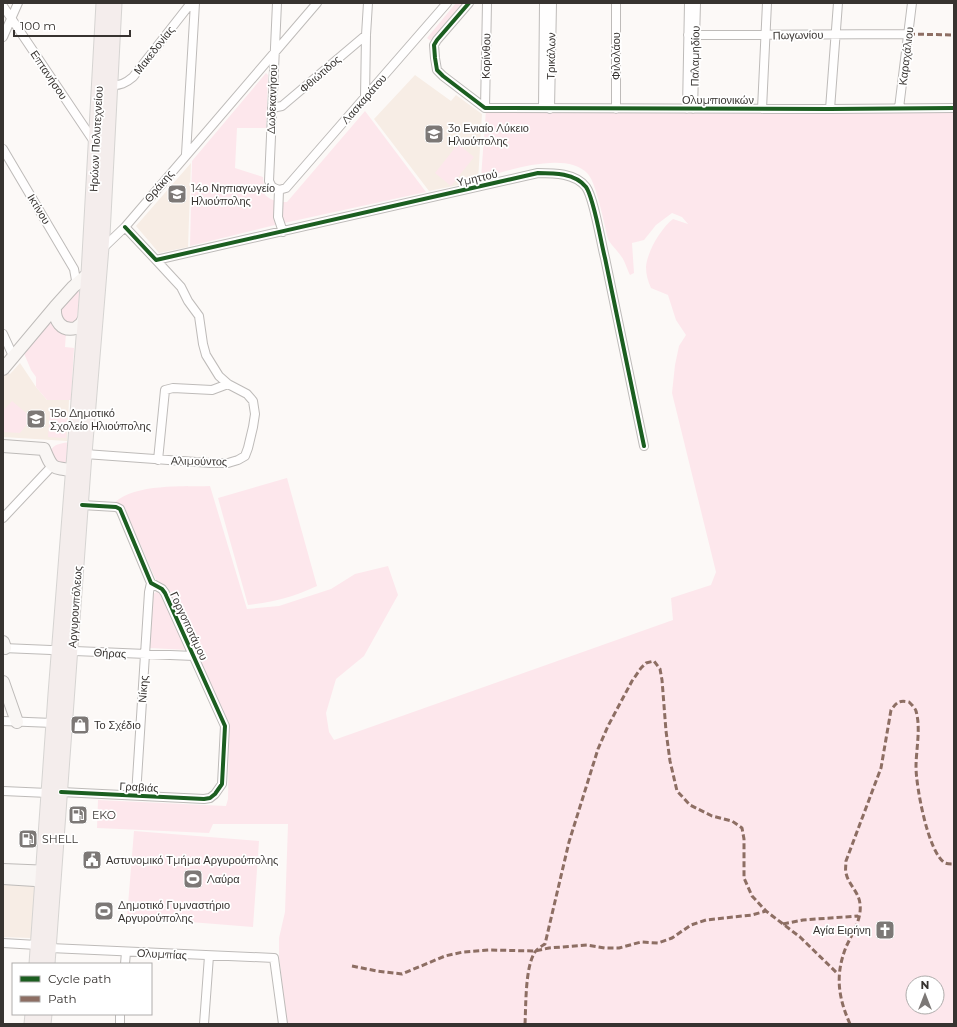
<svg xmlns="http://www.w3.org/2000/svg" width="957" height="1027" viewBox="0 0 957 1027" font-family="Montserrat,sans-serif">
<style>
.built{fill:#f7ede5}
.green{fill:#fde7ec;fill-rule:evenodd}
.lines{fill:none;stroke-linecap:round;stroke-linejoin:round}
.street-casing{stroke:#bebbb9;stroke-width:10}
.secondary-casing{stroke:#bebbb9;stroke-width:14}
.primary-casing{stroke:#d6d4d2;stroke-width:15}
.street{stroke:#fffefe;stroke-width:8}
.secondary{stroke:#f9f6f4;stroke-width:12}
.primary{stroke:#f4edec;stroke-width:13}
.quiet{stroke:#8d6e63;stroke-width:3;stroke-dasharray:6 3;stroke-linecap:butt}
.cycleway-casing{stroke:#fff;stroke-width:6}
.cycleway{stroke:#1b5e20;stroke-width:4}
.labels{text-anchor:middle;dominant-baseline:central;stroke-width:3.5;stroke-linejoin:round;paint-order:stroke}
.street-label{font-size:11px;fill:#373330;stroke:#fff}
.poi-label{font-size:11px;fill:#373330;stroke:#fff;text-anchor:start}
</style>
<rect width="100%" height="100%" fill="#fcf9f7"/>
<!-- built -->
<path class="built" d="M415,75L451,101L456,95L482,114L478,181L429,191L374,119Z
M191,163L188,247L159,253L136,226Z
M20,363L36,387L47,400H69L67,441L3,437V375L6,371L10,374Z
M3,885L35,886L31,938L3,937Z"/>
<!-- green -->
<path class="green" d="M456,3H464L432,42L427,38Z
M266,73L268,75L266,128H237L235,168L263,177L265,195C272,201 278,202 287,202L365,111L426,192L275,225L190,246L192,161Z
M486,110L954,112V1024H287L279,956V938L285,912L288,824H213L209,833L97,828L98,800L226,806L228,799L229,723L166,588L156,580L124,507L114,503C136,483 182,487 210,486L247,609L279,606L331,589L355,574L388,566L398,595L364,656L336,679L326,713L329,732L334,740L673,620L671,598L711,585L716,572L672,393L675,365L679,346L686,335L676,320L668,295L651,288C648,281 646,275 646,267C647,252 661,228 673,219L688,224L682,217L672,213L656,225L644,240L632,243L634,273L630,275C627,269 625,261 621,256C617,250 611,245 608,239C604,224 597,185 588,174C566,150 508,171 481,178ZM913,983H937V1007H913Z
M458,144L474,157L451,186L435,173Z
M78,291L80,293L77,320L73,323C63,323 62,318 60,310L75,292Z
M49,321L57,328L66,333L65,347L74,348L71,400H47L36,387V377L31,370L23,351Z
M12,401L32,418L20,433L3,432V411Z
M50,411L67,412L66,438L48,437Z
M69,442L67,464H62L53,461C53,458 51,453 51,451C52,444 64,443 69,442Z
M287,478L317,586C293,597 275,602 248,605L218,498Z
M156,592L160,593L188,650L150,648L153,594Z
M134,831L259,841L253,927L127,917Z"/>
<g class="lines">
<!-- street casing -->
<g class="street-casing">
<path id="street" d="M277,3L269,181L272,187L279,190
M469,3L437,40L434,45L435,58L437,70L443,76L485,108L830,109L954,108
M3,6L95,143
M688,35L909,34
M3,37L18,3
M110,85C120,86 126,83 133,77L191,3
M365,98L366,35L368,3
M272,108L282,106L366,35
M485,108L487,3
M543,108L544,3
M899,108L912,3
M550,109L552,3
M616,109V3
M687,109L689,3
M693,109L696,3
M762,109L767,3
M830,109L838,3
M3,149L74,269L76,280L74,286
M186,154L195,3
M279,190L286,188L447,3
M279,190L278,217L283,232
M125,227L156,260L538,173C554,173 575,173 586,187C594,198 601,243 605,258C618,320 631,383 644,446
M102,249L125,227L317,3
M3,334L14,358
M85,454L210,463H228L238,460L245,456L248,448L253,427L255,414L253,401L247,394L228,384L219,376L206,355L203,344L199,316L188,301L181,287L156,260
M158,460L165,390L173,388L212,390L228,384
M3,518L52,466
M3,648L194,656
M3,721L53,723
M3,791L48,793
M61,792L204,799L210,798L215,794L222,784L225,726L165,593L162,589L151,583L120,509L116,507L82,505
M136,795L149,592L151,583
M3,943L37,945
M50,948L274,958L283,1024
M125,964L126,952
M120,1024V1014
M204,1024L209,956"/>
</g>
<!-- secondary casing -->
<g class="secondary-casing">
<path id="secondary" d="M55,307C54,320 61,332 76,328L81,324L84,319
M3,369L55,307L73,287L88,274L91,268
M3,446L44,449C52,468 51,468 73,470
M3,642L5,648
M3,682L17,722
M3,870L52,872
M3,878L51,881"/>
</g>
<!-- primary casing -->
<g class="primary-casing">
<path id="primary" d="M36,964L55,694L88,274L103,3
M48,964L85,454L103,235L115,3
M31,1024L32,1014
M44,1024L45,1014"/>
</g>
<!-- street -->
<use href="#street" class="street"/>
<!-- secondary -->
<use href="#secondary" class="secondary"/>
<!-- primary -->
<use href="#primary" class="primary"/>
<!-- quiet -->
<path class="quiet" d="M909,34L954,35
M783,924L803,920L858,916
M352,966L377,971L402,974L445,956L463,952L489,950L535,951L549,948L587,945L605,948H619L641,942L658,943L672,938L691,925L706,920L752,915L766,911
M525,1024C526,1006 525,967 535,952C537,949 542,946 545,944L569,842L598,749L608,726L632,681L641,668L646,663L654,661L660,669L662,680L666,731L670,761L677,791L690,805L712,816L732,821L742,828L744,839V878L752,896L766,911L800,937L838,974
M850,1024C838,997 835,975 846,947C852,934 862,919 860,904C859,892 848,884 846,873C845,869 846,865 846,861L881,768L891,710C897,702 899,700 909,702C912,705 915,708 916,711C921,728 916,750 916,767C916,786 928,853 945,863C948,864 951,864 954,864"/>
<!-- cycleway casing -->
<g class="cycleway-casing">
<path id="cycleway" d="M469,3L437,40L434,45L435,58L437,70L443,76L485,108L830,109L954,108
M125,227L156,260L538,173C554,173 575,173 586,187C594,198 601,243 605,258C618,320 631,383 644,446
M61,792L204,799L210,798L215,794L222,784L225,726L165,593L162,589L151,583L120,509L116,507L82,505"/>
</g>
<!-- cycleway -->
<use href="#cycleway" class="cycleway"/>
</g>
<!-- icons -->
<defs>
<g id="school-square" transform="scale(1)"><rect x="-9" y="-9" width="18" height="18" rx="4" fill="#7c7876" stroke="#fff"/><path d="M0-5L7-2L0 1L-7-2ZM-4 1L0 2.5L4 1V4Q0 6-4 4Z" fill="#fff"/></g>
<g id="shop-square" transform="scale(1)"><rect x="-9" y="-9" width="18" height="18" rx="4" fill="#7c7876" stroke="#fff"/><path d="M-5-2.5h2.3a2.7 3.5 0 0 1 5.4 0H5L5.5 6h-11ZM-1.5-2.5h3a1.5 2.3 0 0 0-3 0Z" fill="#fff"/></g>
<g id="fuel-square" transform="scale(1)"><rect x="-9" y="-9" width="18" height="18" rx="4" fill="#7c7876" stroke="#fff"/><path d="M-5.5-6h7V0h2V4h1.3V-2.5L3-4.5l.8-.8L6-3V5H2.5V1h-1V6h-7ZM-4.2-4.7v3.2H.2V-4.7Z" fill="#fff"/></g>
<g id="civic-square" transform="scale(1)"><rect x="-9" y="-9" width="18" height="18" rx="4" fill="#7c7876" stroke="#fff"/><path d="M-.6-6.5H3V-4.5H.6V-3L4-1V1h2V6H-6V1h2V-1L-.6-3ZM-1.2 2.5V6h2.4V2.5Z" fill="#fff"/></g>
<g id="stadium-square" transform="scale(1)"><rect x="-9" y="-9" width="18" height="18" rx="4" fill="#7c7876" stroke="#fff"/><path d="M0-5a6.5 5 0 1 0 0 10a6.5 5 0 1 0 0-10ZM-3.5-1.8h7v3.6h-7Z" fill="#fff"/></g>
<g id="church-square" transform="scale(1)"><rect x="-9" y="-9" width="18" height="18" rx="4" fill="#7c7876" stroke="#fff"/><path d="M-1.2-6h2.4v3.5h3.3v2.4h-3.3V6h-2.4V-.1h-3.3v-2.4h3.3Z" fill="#fff"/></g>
</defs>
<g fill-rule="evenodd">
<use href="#school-square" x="434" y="134"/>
<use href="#school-square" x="177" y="194"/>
<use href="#school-square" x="36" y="419"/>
<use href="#shop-square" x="80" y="725"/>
<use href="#fuel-square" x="78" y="815"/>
<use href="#fuel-square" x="28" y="839"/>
<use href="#civic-square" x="92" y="860"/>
<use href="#stadium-square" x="193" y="879"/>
<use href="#stadium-square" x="104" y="911"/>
<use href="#church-square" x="885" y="930"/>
</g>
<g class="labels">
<!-- street labels -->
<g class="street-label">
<text transform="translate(798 35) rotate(-1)">Πωγωνίου</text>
<text transform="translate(154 50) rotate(-52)">Μακεδονίας</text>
<text transform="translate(486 56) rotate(-89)">Κορίνθου</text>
<text transform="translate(551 56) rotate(-89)">Τρικάλων</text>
<text transform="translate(616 56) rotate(-90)">Φιλολάου</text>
<text transform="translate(695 56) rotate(-89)">Παλαμηδίου</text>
<text transform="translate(906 56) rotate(-83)">Καραχάλιου</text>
<text transform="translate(320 74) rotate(-41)">Φθιώτιδος</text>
<text transform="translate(49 75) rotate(56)">Επτανήσου</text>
<text transform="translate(272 99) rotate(-88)">Δωδεκανήσου</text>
<text transform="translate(364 99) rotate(-49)">Λασκαράτου</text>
<text x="718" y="100">Ολυμπιονικών</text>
<text transform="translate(96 139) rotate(-87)">Ηρώων Πολυτεχνείου</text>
<text transform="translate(477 178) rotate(-13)">Υμηττού</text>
<text transform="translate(159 186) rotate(-50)">Θράκης</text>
<text transform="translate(39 209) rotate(59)">Ικτίνου</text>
<text transform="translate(199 461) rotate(1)">Αλιμούντος</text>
<text transform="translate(75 607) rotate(-86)">Αργυρουπόλεως</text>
<text transform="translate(189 626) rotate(65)">Γοργοποτάμου</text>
<text transform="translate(110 653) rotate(3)">Θήρας</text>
<text transform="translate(143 689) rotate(-86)">Νίκης</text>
<text transform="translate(139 787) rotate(3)">Γραβιάς</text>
<text transform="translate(162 954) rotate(3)">Ολυμπίας</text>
</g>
<!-- poi labels -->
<g class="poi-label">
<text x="448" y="128">3ο Ενιαίο Λύκειο<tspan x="448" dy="13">Ηλιούπολης</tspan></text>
<text x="191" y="188">14ο Νηπιαγωγείο<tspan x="191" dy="13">Ηλιούπολης</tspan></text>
<text x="50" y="413">15ο Δημοτικό<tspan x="50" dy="13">Σχολείο Ηλιούπολης</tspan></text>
<text x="94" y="725">Το Σχέδιο</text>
<text x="92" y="815">EKO</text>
<text x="42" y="839">SHELL</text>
<text x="106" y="860">Αστυνομικό Τμήμα Αργυρούπολης</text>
<text x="207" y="879">Λαύρα</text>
<text x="118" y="905">Δημοτικό Γυμναστήριο<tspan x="118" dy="13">Αργυρούπολης</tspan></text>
<text x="871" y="930" text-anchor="end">Αγία Ειρήνη</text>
</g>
</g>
<!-- border -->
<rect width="957" height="1027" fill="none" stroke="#373330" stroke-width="8"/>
<!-- legend -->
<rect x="12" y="963" width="140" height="52" fill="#ffffff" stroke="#afadac"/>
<rect x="20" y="976" width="20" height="6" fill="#1b5e20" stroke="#afadac"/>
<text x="48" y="983" font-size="12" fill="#373330">Cycle path</text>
<rect x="20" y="996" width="20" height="6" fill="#8d6e63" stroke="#afadac"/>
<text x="48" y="1003" font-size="12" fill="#373330">Path</text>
<!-- north arrow -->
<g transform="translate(925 995)"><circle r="19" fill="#ffffff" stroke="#afadac"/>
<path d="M0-3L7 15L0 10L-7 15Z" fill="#7c7876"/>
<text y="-6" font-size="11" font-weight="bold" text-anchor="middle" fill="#373330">N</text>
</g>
<!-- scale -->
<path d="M14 30v6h116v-6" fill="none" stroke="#373330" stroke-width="2"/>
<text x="20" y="30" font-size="12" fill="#373330" stroke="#ffffff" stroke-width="3" paint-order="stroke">100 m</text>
</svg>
